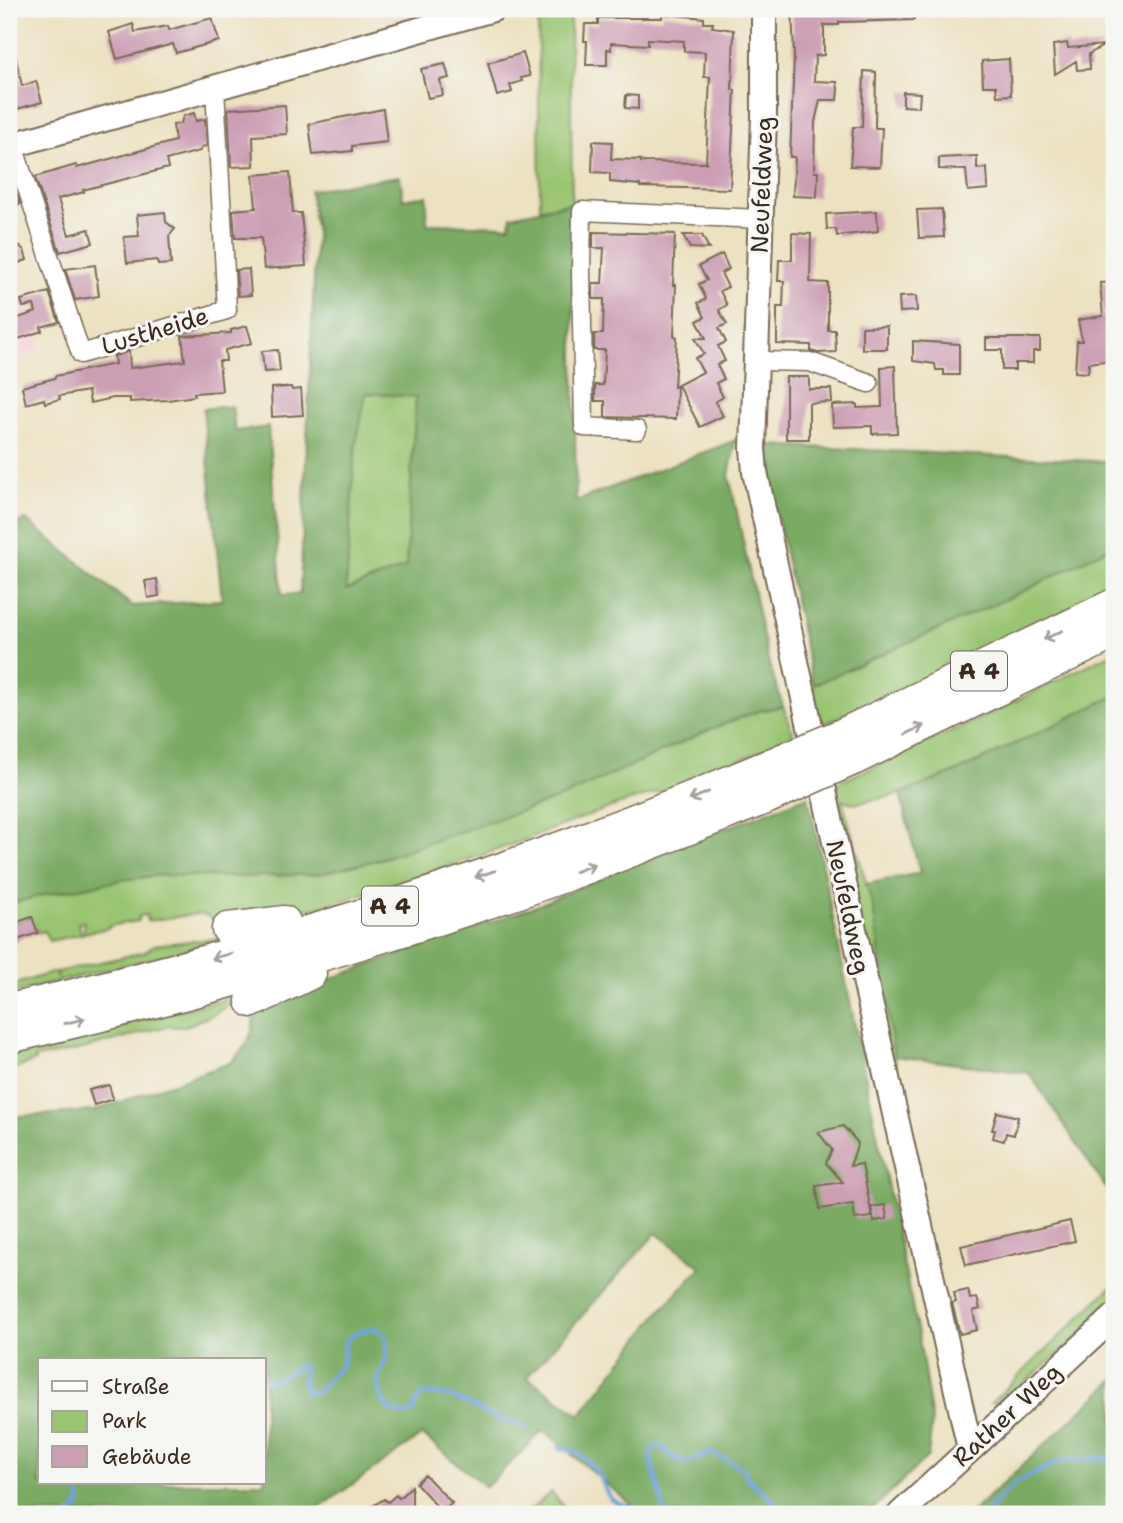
<svg xmlns="http://www.w3.org/2000/svg" width="1123" height="1523" viewBox="0 0 1123 1523" font-family="'Shantell Sans',sans-serif">
<style>
.built{fill:#f7cfd5}
.green{fill:#99c471;stroke:#6a7748;stroke-width:2}
.forest{fill:#7aaa63;stroke:#5a6a40;stroke-width:2;fill-rule:evenodd}
.lines{fill:none;stroke-linecap:round;stroke-linejoin:round}
.stream{stroke:#71a3dc;stroke-width:4.5}
.building{fill:#cc9eb4}
.street-casing{stroke:#796a57;stroke-width:21}
.secondary-casing{stroke:#796a57;stroke-width:28}
.highway-casing{stroke:#796a57;stroke-width:35}
.street{stroke:#fff;stroke-width:18}
.secondary{stroke:#fff;stroke-width:24}
.highway{stroke:#fff;stroke-width:32}
.highway-bridge-casing{stroke:#796a57;stroke-width:35;stroke-linecap:butt}
.highway-bridge{stroke:#fff;stroke-width:32}
.oneway{stroke:#a79f9a}
.labels{text-anchor:middle;dominant-baseline:central;stroke-width:6;stroke-linejoin:round;paint-order:stroke}
.shield{fill:#f6f6f2;stroke:#73675e;stroke-width:2}
.shield-label{font-size:23px;font-weight:bold;fill:#3b2a1e}
.street-label{font-size:24px;fill:#3b2a1e;stroke:#f6f6f2}
</style>
<rect width="100%" height="100%" fill="#f6f6f2"/>
<filter id="ink" filterUnits="userSpaceOnUse"><feTurbulence type="fractalNoise" baseFrequency=".0143" numOctaves="2"/><feDisplacementMap in="SourceGraphic" scale="14" xChannelSelector="R" yChannelSelector="G"/><feConvolveMatrix kernelMatrix="1 2 1 2 8 2 1 2 1" color-interpolation-filters="sRGB"/></filter>
<filter id="wash" filterUnits="userSpaceOnUse"><feTurbulence type="fractalNoise" baseFrequency=".00686" numOctaves="4" result="noise"/><feDisplacementMap in="SourceGraphic" scale="28" xChannelSelector="R" yChannelSelector="G"/><feGaussianBlur stdDeviation="1.57" result="paint"/><feColorMatrix in="noise" values="0 0 0 0 0 0 0 0 0 0 0 0 0 0 0 0 0 1.4 0 .05"/><feComposite in="paint" operator="in"/></filter>
<g filter="url(#wash)">
<rect width="100%" height="100%" fill="#ece1c0"/>
<!-- built -->
<path class="built" d="M20,284L40,351L9,360V287Z"/>
<!-- green -->
<path class="green" d="M556,9H570L572,203L540,208L538,12Z
M366,393L416,396L406,567L345,591L355,449Z
M1114,545V586L1001,643L820,726L813,685L1026,590Z
M1114,652V696L963,769L900,794L854,804L842,800L873,906L894,1055L906,1107L901,1108L831,786L983,717Z
M783,706L794,737L672,788L617,805L491,852L340,901L294,913L215,921L205,915L198,914L147,921L146,915L139,916V921L109,926V928L84,933V922L78,923L82,934L49,941L44,931L38,933L31,917L11,924L17,940L14,941L9,954V904L47,894L121,880L161,875L240,877L318,874L377,860L565,796L711,729L755,712Z
M228,937L173,953L9,994V986L55,972L58,979L57,972L145,952L154,945Z
M247,994L210,1016L186,1026L173,1027L171,1025L79,1050L35,1058V1061L20,1067L9,1069V1052Z
M1114,1284V1304L1009,1397L999,1403H991Z
M551,1492L570,1514H526Z"/>
<!-- forest -->
<path class="forest" d="M400,176L403,199L427,196V224L510,226L511,216L572,203L576,501L736,440L729,475L769,664L783,706L755,712L711,729L565,796L377,860L318,874L240,877L161,875L121,880L47,894L9,904V526L26,520L132,606L222,600L203,409L232,406L235,431L268,427L282,595L300,594L316,235L310,190ZM366,393L416,397L406,567L346,590L355,449Z
M769,445L1114,462V545L1026,590L813,685L775,506Z
M1114,696V1200L1029,1073L894,1056L873,906L866,884L920,873L900,794L963,769Z
M808,796L920,1344L932,1421L928,1456L868,1514H642L543,1430L486,1487L422,1435L311,1514H9V1117L94,1111L230,1063C246,1047 257,1033 252,1010L256,1005L536,906L616,871ZM656,1233L701,1267L661,1310L580,1415L527,1377ZM40,1360H264V1483H40Z
M1114,1380V1514H970Z"/>
<g class="lines">
<!-- stream -->
<path class="stream" d="M264,1381L277,1380L301,1365L304,1367L303,1384L306,1392H317L343,1364L345,1342L352,1335L369,1328L376,1329L385,1335C386,1342 388,1350 386,1358C385,1365 379,1371 378,1379C377,1398 391,1420 412,1413L417,1401L424,1393L450,1396L499,1419L529,1427
M559,1448C583,1451 594,1464 604,1485C606,1490 608,1496 612,1500C623,1508 638,1505 648,1514
M70,1514C83,1507 83,1494 73,1483
M664,1514C664,1497 648,1462 651,1453C652,1447 655,1447 659,1445L678,1461L686,1462L712,1453L744,1469L748,1479L774,1501L779,1508L798,1514
M984,1514L1015,1483L1061,1461L1114,1457"/>
</g>
<g id="blocks">
<!-- building -->
<path class="building" d="M792,9H914V20L839,22V25H824V55L815,56L814,81L837,82L838,89L837,100H820L815,122L814,172H818L817,197L793,196L795,157H790L794,56Z
M662,14L704,18V23H713L712,27L734,30L732,90H735L730,189L640,187V185L610,182V173L592,172L593,141L612,142L611,159L641,160V162L706,163L710,77H704L705,52L684,51V41L648,39V45L611,43V50L607,49V65H586L587,41H584L585,24H598V18H662Z
M212,18L219,41L176,53L173,44L117,59L109,32L133,24L135,32L168,26L169,30Z
M1067,43L1068,48L1105,45L1089,54L1090,69L1077,70L1076,61L1055,74L1053,45Z
M14,49L22,86L36,81L42,102L14,110L9,93V50Z
M523,53L530,76L521,78L522,81L510,85L512,92L497,96L488,63Z
M1009,59L1011,95L997,96L996,86H983L982,61Z
M445,64L449,78L440,80L443,95L428,98L421,69Z
M864,71L876,72L875,128H882L880,167L850,166L853,127H862Z
M903,92L920,93L919,107L903,106Z
M626,95L638,96V109L625,108Z
M285,105L287,134L253,136L254,166L231,167L228,109Z
M383,109L387,142L352,146V151L313,155L309,124Z
M194,113L196,121L205,119L207,146L202,147L200,151L166,160L168,168L83,190L84,192L58,199L69,235L89,229L93,243L60,252L35,177L76,165L77,168L175,141L173,125L181,123L183,116Z
M977,156V169L987,168L988,189L968,191L966,170L939,169V158Z
M9,169L20,204L9,208Z
M290,172L293,213H301L306,266L264,269L261,238H235L233,210L256,208L253,175Z
M942,209L944,237L919,238L917,210Z
M877,211L878,231L837,236L836,229H827L826,214Z
M165,212L166,222L175,229L169,236L171,264L158,265L157,260L127,263L124,237L139,236L137,215Z
M593,232L675,234L673,285H676L674,336L677,337L674,387L677,386L676,419L605,417V401H595V385H603L605,350H594V334H603L604,299H593V283H602L604,248H593Z
M792,233L811,234L810,282L828,283V330H835L836,352L818,353L811,351V345L777,344V307H783L784,281H778L779,260H792Z
M683,235H702L709,249L690,248Z
M9,237L24,250L27,260L15,264L9,245Z
M722,254L729,269L721,273L728,287L720,291L727,305L719,310L727,324L719,328L726,342L718,346L725,361L717,365L724,379L716,383L723,397L715,402L723,416L700,427L678,385L703,372L695,358L704,354L695,338H706L697,321L705,317L698,303L706,299L699,284L707,280L699,266Z
M95,265L99,296L75,300L65,269Z
M249,269L251,295L238,296L236,270Z
M1114,282V316L1110,317L1113,360L1089,363L1088,373L1075,372L1077,341H1082L1078,320L1103,316L1100,283Z
M49,292L59,322L41,327L42,331L9,342V321L36,312L34,305L23,307L21,300Z
M916,296L917,311L900,312L899,297Z
M247,326L252,343L225,350L226,361H219L222,391L194,393L195,396L168,400L130,402V398H113L90,403L88,391L59,396L60,399L45,403L44,399L26,404L22,387L55,378V376L115,364L114,356L129,351L130,368L185,361L182,336L231,333V330Z
M887,326V349H862V327Z
M986,338H1040V351H1033V363H1015V370H1002V350H986Z
M913,341L959,344V375H944V370H936L935,364L913,361Z
M278,350L280,371L264,372L262,351Z
M895,366L897,433L872,434V426L833,427L832,405L857,404V408L882,407L881,367Z
M786,377H809V389H831L832,402L809,403V439H786Z
M291,387L292,390L301,389L303,415L272,417L271,388Z
M157,579L159,596L148,598L145,581Z
M32,917L38,933L17,940L11,924Z
M109,1085L113,1099L94,1105L89,1090Z
M997,1112L1018,1117L1014,1135L1006,1133L1004,1141L993,1138L995,1130H992Z
M843,1126L858,1143L850,1166L862,1164L872,1217L855,1219L853,1204L820,1209L816,1186L843,1182L826,1163L832,1150L818,1132Z
M885,1205L887,1219L874,1221L871,1207Z
M1070,1221L1075,1241L966,1265L961,1246Z
M968,1290L970,1299L977,1298L980,1309L973,1311L977,1330L960,1334L952,1303L956,1302L954,1293Z
M425,1475L452,1503L442,1512L416,1483Z
M412,1486V1514H360L384,1499L388,1502L396,1495L399,1498Z"/>
</g>
</g>
<g filter="url(#ink)">
<use href="#blocks" fill-opacity="0" stroke="#796a57" stroke-width="2"/>
<g class="lines">
<!-- street casing -->
<g class="street-casing">
<path id="street" d="M13,145L81,354L227,310L215,88
M757,361L810,362L869,383
M637,430L584,427L581,272L582,211L760,219"/>
</g>
<!-- secondary casing -->
<g class="secondary-casing">
<path id="secondary" d="M764,9V116L753,449L755,472L863,971L970,1449
M9,146L493,9
M900,1514L1114,1317"/>
</g>
<!-- highway casing -->
<g class="highway-casing">
<path id="highway" d="M842,735L1114,605
M853,759L1114,633
M228,929L284,922
M252,1001L310,973
M9,1010C266,953 519,871 761,769
M9,1037C185,997 359,947 530,888C610,860 689,828 768,797"/>
</g>
<!-- street -->
<use href="#street" class="street"/>
<!-- secondary -->
<use href="#secondary" class="secondary"/>
<!-- highway -->
<use href="#highway" class="highway"/>
<!-- highway-bridge casing -->
<g class="highway-bridge-casing">
<path id="highway-bridge" d="M761,769L842,735
M768,797L853,759"/>
</g>
<!-- highway-bridge -->
<use href="#highway-bridge" class="highway-bridge"/>
</g>
<!-- one-way arrows -->
<defs><path id="oneway-shaft" d="M-6 0H5M1.5-3L5.5 0L1.5 3" fill="none" stroke-width="1.6" stroke-linecap="round" stroke-linejoin="round" transform="scale(1.75)"/></defs>
<g class="oneway">
<use href="#oneway-shaft" transform="translate(1053 635) rotate(154)"/>
<use href="#oneway-shaft" transform="translate(915 730) rotate(-25)"/>
<use href="#oneway-shaft" transform="translate(699 796) rotate(157)"/>
<use href="#oneway-shaft" transform="translate(585 868) rotate(-20)"/>
<use href="#oneway-shaft" transform="translate(485 874) rotate(161)"/>
<use href="#oneway-shaft" transform="translate(221 956) rotate(165)"/>
<use href="#oneway-shaft" transform="translate(75 1021) rotate(-14)"/>
</g>
</g>
<g class="labels">
<!-- shield labels -->
<g class="shield">
<rect x="951" y="651.5" width="56" height="39" rx="5"/>
<rect x="362" y="886.5" width="56" height="39" rx="5"/>
</g>
<g class="shield-label">
<text x="979" y="671">A 4</text>
<text x="390" y="906">A 4</text>
</g>
<!-- street labels -->
<g class="street-label">
<text transform="translate(762 185) rotate(-88)">Neufeldweg</text>
<text transform="translate(155 331) rotate(-17)">Lustheide</text>
<text transform="translate(848 907) rotate(78)">Neufeldweg</text>
<text transform="translate(1007 1415) rotate(-43)">Rather Weg</text>
</g>
</g>
<!-- margin -->
<rect width="1123" height="1523" fill="none" stroke="#f6f6f2" stroke-width="35"/>
<!-- legend -->
<rect x="38" y="1358" width="228" height="126" fill="#f6f6f2" stroke="#aba49d" stroke-width="2"/>
<rect x="52" y="1381" width="35" height="10" fill="#ffffff" stroke="#aba49d" stroke-width="2"/>
<text x="102" y="1394" font-size="21" fill="#3b2a1e">Straße</text>
<rect x="52" y="1411" width="35" height="21" fill="#99c471" stroke="#aba49d" stroke-width="2"/>
<text x="102" y="1428" font-size="21" fill="#3b2a1e">Park</text>
<rect x="52" y="1446" width="35" height="21" fill="#cc9eb4" stroke="#aba49d" stroke-width="2"/>
<text x="102" y="1464" font-size="21" fill="#3b2a1e">Gebäude</text>
</svg>
